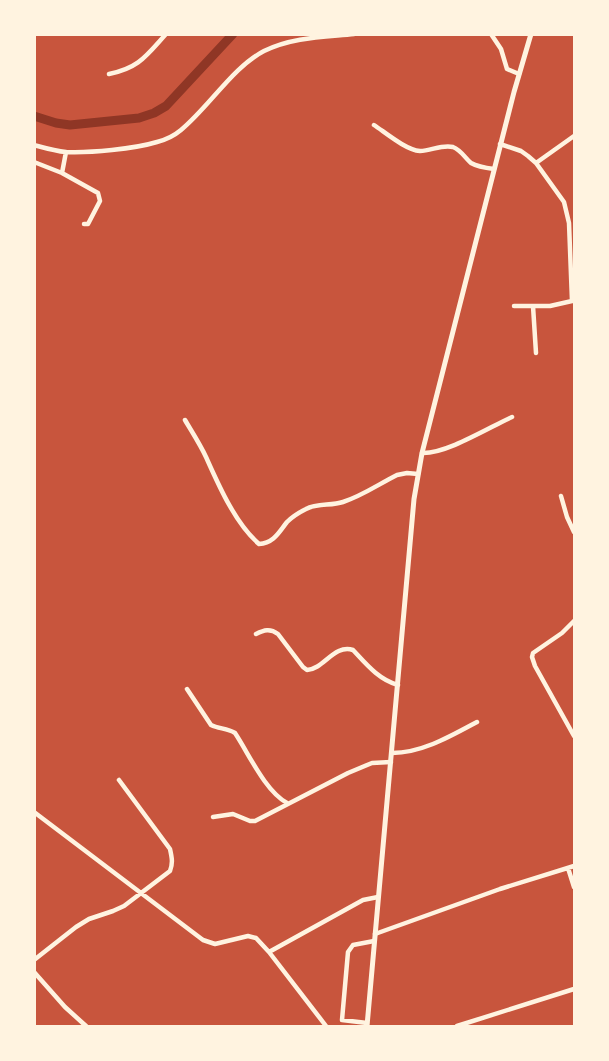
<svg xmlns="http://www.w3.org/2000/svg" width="609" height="1061" viewBox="0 0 609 1061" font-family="'Source Sans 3',sans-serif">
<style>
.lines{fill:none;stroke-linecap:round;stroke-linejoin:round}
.canal{stroke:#8f3625;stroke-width:9}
.minor{stroke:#fff3e0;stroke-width:4.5}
.tertiary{stroke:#fff3e0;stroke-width:5}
</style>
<rect width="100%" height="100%" fill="#c8553d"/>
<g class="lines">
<!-- canal -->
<path class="canal" d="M34,116L56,123L70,125L139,118L154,113L166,106L233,34"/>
<!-- minor -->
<path class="minor" d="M491,34L501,49L507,69L519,74
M109,74C139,68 146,56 166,34
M374,125C386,133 406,150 420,151C431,151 442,144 453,147C461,150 465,158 471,163C478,167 486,168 494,169
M500,144L521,151L528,156L536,163L564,202L569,223L572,301H574
M34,145C45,148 55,151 66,152C90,153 134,149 157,142C165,140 175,135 181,130C209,107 233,67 264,51C292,37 324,37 354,34
M34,162L62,173L98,193L100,201L88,224H84
M536,163L574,136
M62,173L66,152
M514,306H550L572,301
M533,306L536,353
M185,420C192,432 200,444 206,457C219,486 235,523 259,544C274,543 279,532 287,522C292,517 300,512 306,509C317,503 331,506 343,502C362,496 379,484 397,475L407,473L418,474
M422,453C446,454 488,428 512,417
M561,496L567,517L574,532
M574,621L562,633L533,653L532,657L535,666L574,736
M256,634C264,630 270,628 278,634L303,667L307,670C324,669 334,644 353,650C366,664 379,680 398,685
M187,689L211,725C219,729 227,728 235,733C249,754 265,791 287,803
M392,753C422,753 451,736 477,722
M34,812L203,940L215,944L248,936L256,938L269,952L326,1026
M213,817L233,814L250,821H255L348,773L372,763L391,762
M568,868L574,887
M375,934L500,889L574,866
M269,952L363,900L378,897
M34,960L76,927L89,919L113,911L124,906L170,871C173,863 172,858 170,849L119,780
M34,972L65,1007L86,1026
M367,1023L342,1020L348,952L353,945L374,941
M457,1026L574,989"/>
<!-- tertiary -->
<path class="tertiary" d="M367,1026L414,499L422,453L514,92L531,34"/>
</g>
<!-- border -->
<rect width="609" height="1061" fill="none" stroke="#fff3e0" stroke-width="72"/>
</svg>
